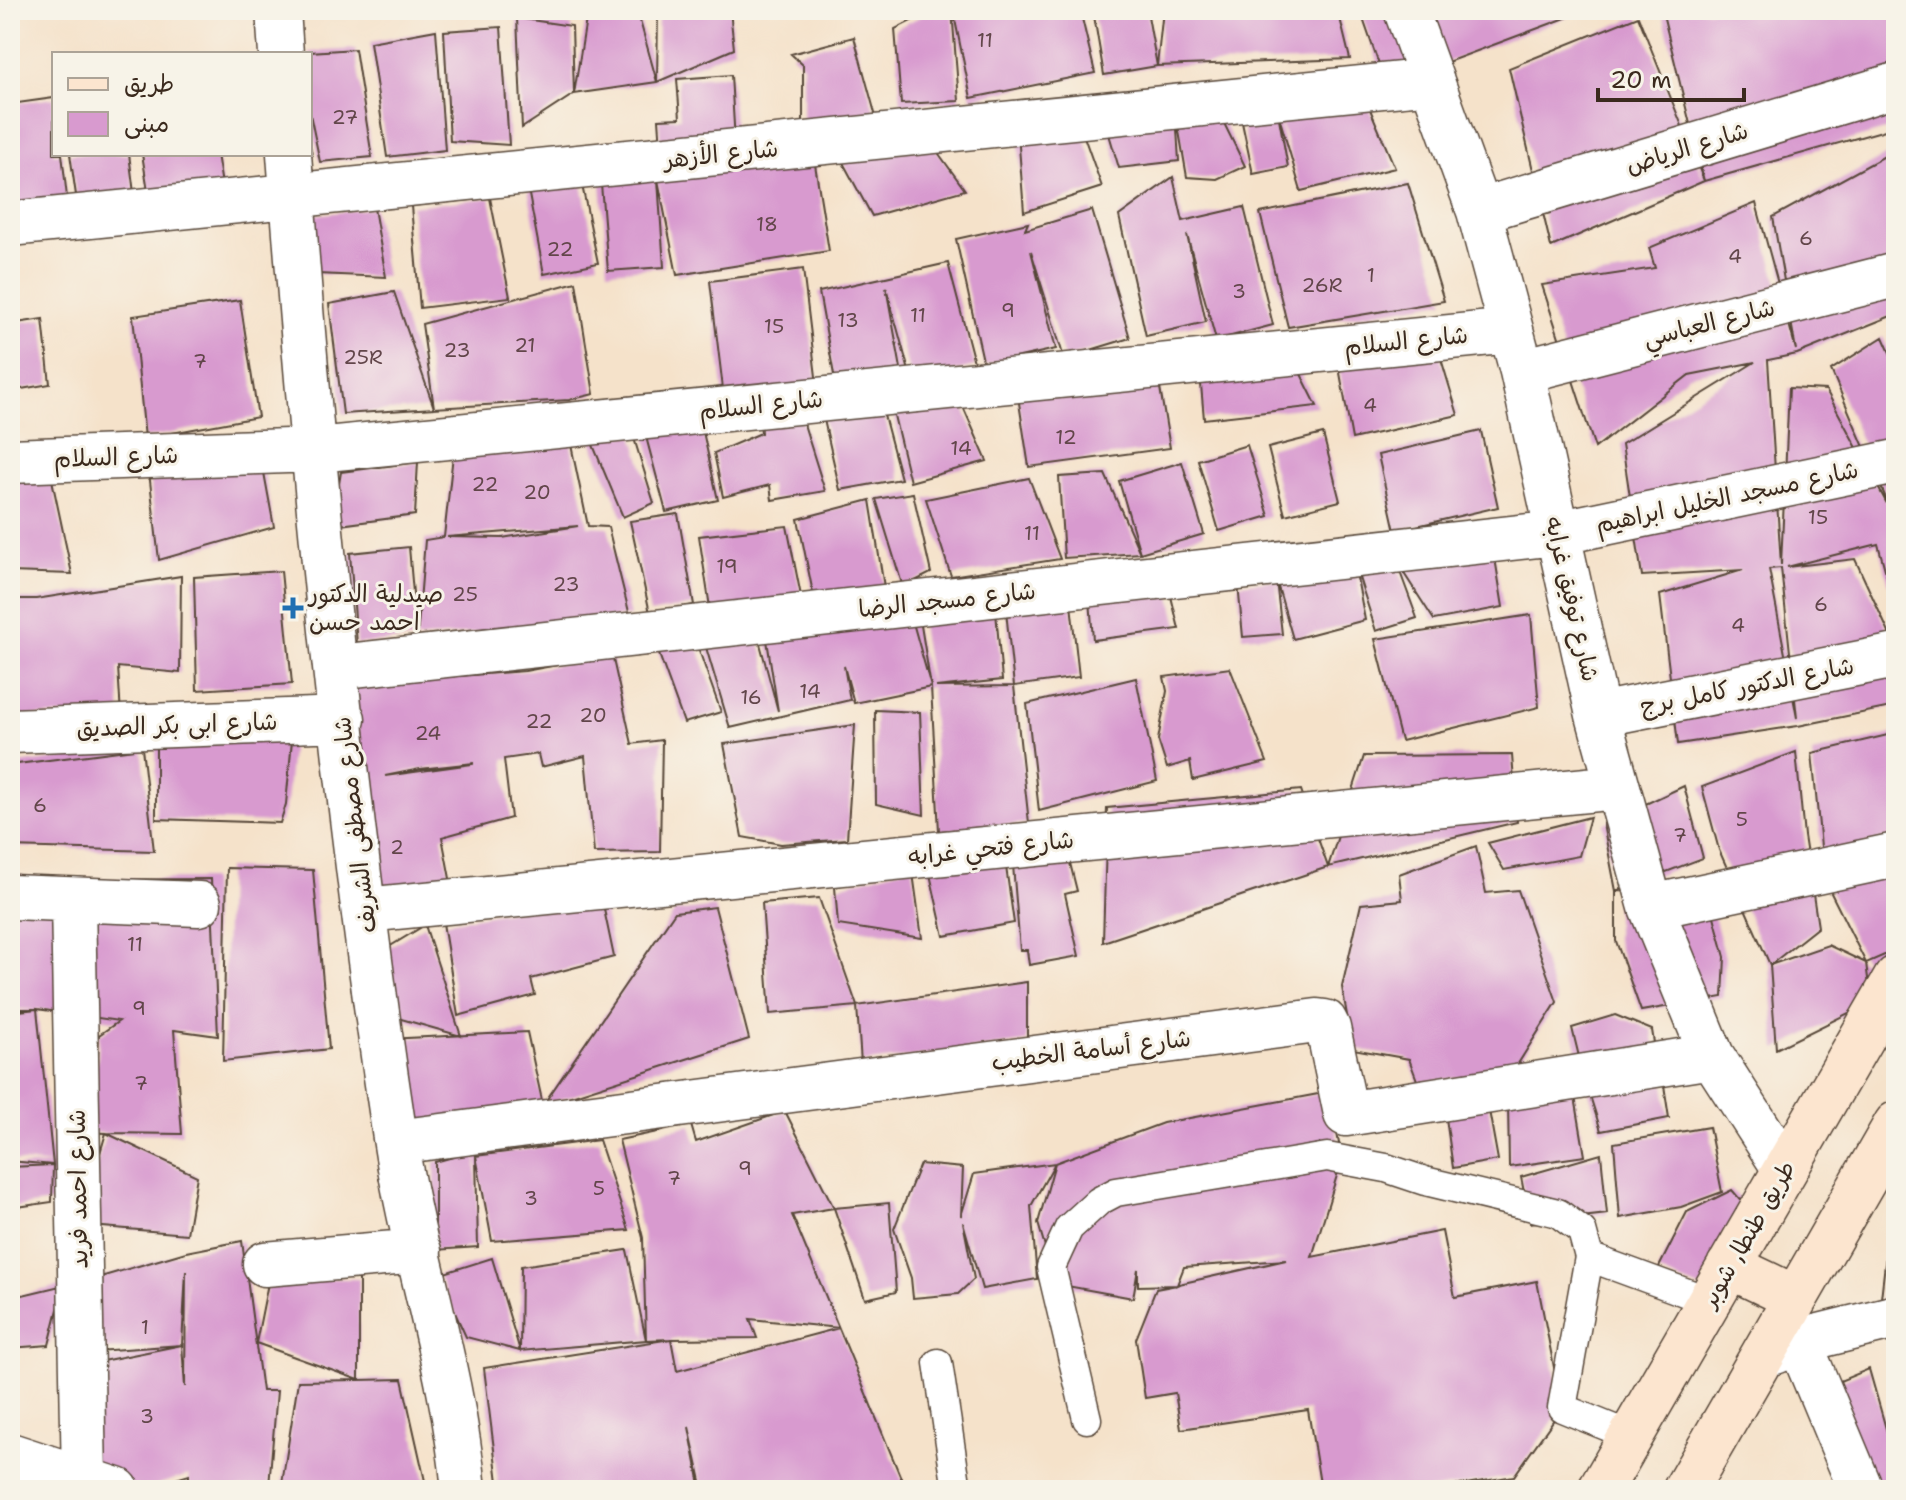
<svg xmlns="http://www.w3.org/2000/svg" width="1906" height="1500" viewBox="0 0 1906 1500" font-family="'Shantell Sans','Playpen Sans Arabic',sans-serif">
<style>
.building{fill:#d89acf;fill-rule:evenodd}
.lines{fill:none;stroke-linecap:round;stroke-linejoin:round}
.lane-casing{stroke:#574638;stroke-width:31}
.street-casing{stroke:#574638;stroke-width:47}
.secondary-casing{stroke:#574638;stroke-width:47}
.lane{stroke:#fff;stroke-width:28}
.street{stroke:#fff;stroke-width:44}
.secondary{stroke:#fce5cf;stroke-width:44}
.poi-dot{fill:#1f6fb2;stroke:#f7f3e8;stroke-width:3}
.labels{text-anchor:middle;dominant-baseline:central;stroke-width:6;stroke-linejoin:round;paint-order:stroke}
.number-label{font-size:20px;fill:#62464a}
.street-label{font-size:24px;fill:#3b2a1e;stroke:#f7f3e8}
.poi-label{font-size:24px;fill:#3b2a1e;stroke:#f7f3e8;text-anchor:start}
</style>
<rect width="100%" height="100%" fill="#f7f3e8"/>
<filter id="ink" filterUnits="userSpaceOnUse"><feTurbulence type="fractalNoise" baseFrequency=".0125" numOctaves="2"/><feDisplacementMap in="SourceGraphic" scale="16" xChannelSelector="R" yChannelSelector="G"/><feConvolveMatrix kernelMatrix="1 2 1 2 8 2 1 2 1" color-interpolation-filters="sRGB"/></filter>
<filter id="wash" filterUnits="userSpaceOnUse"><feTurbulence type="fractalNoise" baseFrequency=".006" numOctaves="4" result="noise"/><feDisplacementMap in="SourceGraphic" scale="32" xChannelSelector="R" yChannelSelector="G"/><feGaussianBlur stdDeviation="1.8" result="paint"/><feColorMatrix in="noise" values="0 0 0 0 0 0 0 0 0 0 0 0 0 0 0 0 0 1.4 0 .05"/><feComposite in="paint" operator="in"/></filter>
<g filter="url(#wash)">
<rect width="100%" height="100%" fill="#f5e2ca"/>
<g id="blocks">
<!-- building -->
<path class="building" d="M637,10L657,82L658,10H730L734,49L657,82L574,94L522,128L517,18L572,26L574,94L586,19Z
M933,10H952L959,101L901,104L895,29Z
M953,10H1080L1095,73L971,98Z
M1093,10H1147L1157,66L1163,10H1338L1350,59L1157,66L1104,75Z
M1360,10H1587L1386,85Z
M1662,10H1896V127L1704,181L1551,247L1509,68L1638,16L1704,181Z
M501,27L509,145L450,141L444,31Z
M436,30L445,150L387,157L370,42Z
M854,37L876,117L803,137V65L791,54Z
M355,49L372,157L320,162L310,114V52Z
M731,75L735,142L661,148L659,119L680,118L677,79Z
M1361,88L1395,168L1301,191L1278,113L1288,167L1253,174L1240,113Z
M54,98V154H62L68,206L10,205V104Z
M1219,113L1245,166L1217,179L1187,177L1176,114Z
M1176,114L1179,161L1119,168L1106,124Z
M1082,131L1102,187L1024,212L1018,133Z
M934,147L965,190L872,216L841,159Z
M1894,151L1896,314L1797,354L1768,360L1781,565L1789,388L1826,390L1894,517L1831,370L1883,337L1896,366V610L1878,544L1787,567L1855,559L1896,648V706L1798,726L1678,744L1660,595L1743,570L1642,576L1622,444L1755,362L1689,375L1595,448L1542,285L1655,268L1649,248L1756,203L1796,350L1773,217ZM1781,568L1797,718L1769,569Z
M813,152L829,251L677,275L658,180L664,267L608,271L601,184Z
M70,154H129L135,201L78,209Z
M142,154H217L223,191L150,203Z
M1173,177L1183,221L1244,207L1273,325L1216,340L1187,235L1206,322L1146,336L1119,216Z
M1408,183L1444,301L1288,327L1260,213Z
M527,184L582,185L598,263L544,274Z
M490,198L510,297L420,308L411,206Z
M374,208L386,277L317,274L306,216Z
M1092,210L1130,338L1064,358L1031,251L1056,349L984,365L956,239L1028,223L1025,230Z
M948,263L975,366L912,382L886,287L902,374L836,386L819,292Z
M803,269L817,385L724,397L710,281Z
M576,282L594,394L569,400L434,408L422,324Z
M394,292L434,408L343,414L329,304Z
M240,300L258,417L145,438L133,316Z
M43,319L50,384L10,391V324Z
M1439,352L1458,415L1352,439L1338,362Z
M1297,366L1317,406L1204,419L1200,373Z
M1159,382L1170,448L1029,467L1017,390Z
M961,402L987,461L910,482L891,403Z
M882,408L901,479L840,490L822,411Z
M760,419L803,421L825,491L772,500L770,485L723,497L714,453L761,433Z
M702,427L718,500L666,512L645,433Z
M1481,431L1498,507L1395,531L1378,455Z
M1323,434L1340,501L1285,515L1268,448Z
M633,435L654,503L623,517L590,438Z
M570,440L588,526L608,527L630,616L417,639L425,540L444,537L453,455ZM578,526L502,538L447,537Z
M1247,445L1269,516L1219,531L1198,460Z
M418,462L415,515L332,526L341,472Z
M1182,462L1204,534L1140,553L1064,558L1059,477L1105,474L1140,553L1119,481Z
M263,467L274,527L159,560L149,472Z
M51,475L72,574L10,572V478Z
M1029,478L1060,559L951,576L926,499Z
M913,493L931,573L903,587L876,499Z
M870,500L884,587L816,608L798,519Z
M678,514L694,605L650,613L630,521Z
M787,526L803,606L711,614L699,536Z
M1493,546L1503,607L1434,620L1396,561Z
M409,547L417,639L357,644L350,553Z
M1396,561L1417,618L1376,631L1354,562Z
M1354,562L1365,620L1293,639L1276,580Z
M281,571L292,684L197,690L194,577Z
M181,576L180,673L118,667L121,715L10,716V599H36Z
M1167,580L1179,629L1093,640L1090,599Z
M1276,580L1282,634L1243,637L1238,584Z
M1070,595L1079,677L1014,686L1029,823L939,831L931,687L854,703L844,666L850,700L730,728L705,644L758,636L778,711L767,640L910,612L931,687L918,607L996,612L1002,680L936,687L1014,686L1005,602Z
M1531,615L1539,707L1401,741L1375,639Z
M695,639L721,712L684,723L655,643Z
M612,655L632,744L662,740L660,852L594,853L585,756L541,767L538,754L504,759L511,818L442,837L452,889L375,901L353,684L525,671ZM473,763V764L385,776L420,769Z
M1230,668L1267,762L1193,780L1190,761L1167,768L1158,740L1167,691L1164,677Z
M1136,678L1157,781L1039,811L1027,704Z
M875,710L920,712L924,815L876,804Z
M855,725L847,839L781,844L742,837L724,744Z
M1896,733V835L1822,857L1812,753Z
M292,740L286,804L280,823L156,819V745Z
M142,748L154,851L10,847V765Z
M1796,752L1804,836L1818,927L1770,965L1719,850L1702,787Z
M1512,755L1517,822L1328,867L1103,942L1107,808L1301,790L1328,867L1364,756Z
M1684,786L1703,858L1616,891L1708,894L1725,957L1723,997L1641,1011L1616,941V891L1603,824Z
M1590,817L1579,856L1504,870L1488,843Z
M1476,846L1486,893L1518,890L1557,1002L1514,1070L1418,1083L1409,1059L1353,1049L1342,987L1361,904L1402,900L1399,874Z
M1066,847L1077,891L1065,894L1079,956L1029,965L1027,950H1020L1013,865Z
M1004,853L1014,923L944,936L927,861Z
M912,866L922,938L838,925L835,887Z
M227,868L313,870L329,1049L223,1061Z
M1896,872V950L1866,963L1871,1002L1776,1049L1770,965L1828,945L1866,963L1827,885Z
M10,873L40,880L211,879L218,1036L174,1030L182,1134L106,1133L197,1176L187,1234L79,1225L106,1133L77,1132L98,1057L99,1035L119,1021L37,1009L53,1165L10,1161V1012L37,1009H10Z
M601,895L614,957L531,979L535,995L458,1016L443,923Z
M819,898L857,1006L1027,982V1042L861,1063L857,1006L770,1014L762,903Z
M715,907L749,1039L543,1105L675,912Z
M425,925L461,1036L394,1017L384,950Z
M1615,1015L1652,1030L1657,1062L1582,1069L1572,1028Z
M527,1032L543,1105L406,1128L387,1039Z
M1662,1072L1669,1118L1601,1131L1586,1083Z
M1573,1085L1585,1156L1509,1167L1508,1100Z
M1329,1092L1342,1159L1312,1257L1442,1231L1455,1297L1537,1281L1562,1408L1514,1476L1430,1490H1321L1308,1410L1181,1429L1175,1393L1145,1398L1136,1339L1156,1289L1177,1285L1138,1286V1269L1133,1298L1056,1284L1038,1223L1055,1163L1031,1206L1037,1279L982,1289L963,1222L974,1279L958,1294L913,1298L911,1278L894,1229L920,1164L963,1168L961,1216L974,1174L1055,1163L1163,1123ZM1286,1260L1179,1284L1177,1285L1184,1267Z
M1488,1105L1498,1160L1453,1168L1445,1111Z
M785,1111L834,1208L889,1203L896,1292L865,1299L834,1208L792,1215L906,1490H703L689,1427L701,1490H499L484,1368L671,1339L646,1340L643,1238L619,1140L691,1125L696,1142ZM750,1319L839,1328L677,1371L671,1339L757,1338Z
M1709,1127L1722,1192L1681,1207L1620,1218L1614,1143Z
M599,1140L629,1230L492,1241L476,1156L478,1247L435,1250V1162L475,1151L476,1156Z
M1601,1154L1607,1214L1530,1223L1521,1177Z
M53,1165L52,1202L10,1208V1167Z
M1732,1190L1752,1213L1707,1291L1657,1271L1687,1212Z
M242,1241L262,1391H277L269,1486L189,1490V1475L140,1490H72L62,1369L182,1345L185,1387L186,1271L182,1345L82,1352L80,1283L186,1252Z
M1896,1243V1303L1880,1307L1887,1246Z
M627,1250L646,1340L520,1351L521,1266Z
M492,1258L520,1351L466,1337L438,1275Z
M269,1278L359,1279V1380L402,1379L427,1490H281L298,1381L359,1380L256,1343Z
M64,1285L49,1345L10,1348V1298Z
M1869,1369L1896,1464V1490H1871L1830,1385Z"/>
</g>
</g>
<g filter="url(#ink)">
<use href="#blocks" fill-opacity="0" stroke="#574638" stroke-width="2"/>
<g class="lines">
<!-- lane casing -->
<g class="lane-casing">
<path id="lane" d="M1589,1257L1709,1301
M938,1363L957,1490
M1087,1419L1051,1267L1069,1228L1099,1201L1116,1192L1327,1157L1386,1168L1425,1181L1558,1213L1582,1231L1589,1257L1562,1408L1631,1436"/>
</g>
<!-- street casing -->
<g class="street-casing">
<path id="street" d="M278,10L281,54
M1406,10L1479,211L1522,371L1598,715L1651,907L1712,1056L1785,1169
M289,154C313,482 346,812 395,1138C413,1256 453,1370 464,1490
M1479,211L1896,85
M10,224L1432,81
M1522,371L1896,275
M10,461L316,450L1511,331
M337,667L1557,533L1896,462
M1598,715L1896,656
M10,731L343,719
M10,897L199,904
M73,900L84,1479
M1651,907L1896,855
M365,910L1617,787
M396,1142L1317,1021L1325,1022L1328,1028L1346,1114L1712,1056
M265,1264L419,1251
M1799,1341L1861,1490
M1775,1352L1799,1341L1896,1317
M10,1455L117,1490"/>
</g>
<!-- secondary casing -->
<g class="secondary-casing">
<path id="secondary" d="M1729,1266L1794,1297
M1600,1490L1896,978
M1685,1490L1896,1124"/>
</g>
<!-- lane -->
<use href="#lane" class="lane"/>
<!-- street -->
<use href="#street" class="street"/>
<!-- secondary -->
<use href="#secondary" class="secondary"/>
</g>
</g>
<!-- markers -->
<path class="poi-dot" d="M289 596h8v8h8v8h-8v8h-8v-8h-8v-8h8z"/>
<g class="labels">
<!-- number labels -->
<g class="number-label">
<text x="985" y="40">11</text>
<text x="345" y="117">27</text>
<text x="767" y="224">18</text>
<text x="1806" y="238">6</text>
<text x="560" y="249">22</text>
<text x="1735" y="256">4</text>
<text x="1371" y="275">1</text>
<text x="1322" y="285">26R</text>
<text x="1239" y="291">3</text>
<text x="1008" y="310">9</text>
<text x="918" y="315">11</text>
<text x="848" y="320">13</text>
<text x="774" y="326">15</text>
<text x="525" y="345">21</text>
<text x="457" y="350">23</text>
<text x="363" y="357">25R</text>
<text x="200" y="361">7</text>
<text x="1370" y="405">4</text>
<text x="1066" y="437">12</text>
<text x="961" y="448">14</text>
<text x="485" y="484">22</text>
<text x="537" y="492">20</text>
<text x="1818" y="517">15</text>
<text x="1032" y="533">11</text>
<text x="727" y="566">19</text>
<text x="566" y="584">23</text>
<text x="465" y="594">25</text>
<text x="1821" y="604">6</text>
<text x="1738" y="625">4</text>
<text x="810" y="691">14</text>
<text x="751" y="697">16</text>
<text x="593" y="715">20</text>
<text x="539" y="721">22</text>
<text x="428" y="733">24</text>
<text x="40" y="805">6</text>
<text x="1742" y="819">5</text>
<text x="1680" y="835">7</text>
<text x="397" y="847">2</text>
<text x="135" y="944">11</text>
<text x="139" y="1008">9</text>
<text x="141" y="1083">7</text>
<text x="745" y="1168">9</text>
<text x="674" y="1178">7</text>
<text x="599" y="1188">5</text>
<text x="531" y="1198">3</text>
<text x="145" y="1327">1</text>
<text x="147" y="1416">3</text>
</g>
<!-- street labels -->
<g class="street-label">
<text transform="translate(1687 148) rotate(-17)">شارع الرياض</text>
<text transform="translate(721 154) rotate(-6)">شارع الأزهر</text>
<text transform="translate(1709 323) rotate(-14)">شارع العباسي</text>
<text transform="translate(1406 341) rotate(-6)">شارع السلام</text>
<text transform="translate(761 405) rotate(-6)">شارع السلام</text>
<text transform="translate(116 457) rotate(-2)">شارع السلام</text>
<text transform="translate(1727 497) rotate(-12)">شارع مسجد الخليل ابراهيم</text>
<text transform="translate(1572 599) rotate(77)">شارع توفيق غرابه</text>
<text transform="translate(947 600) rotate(-6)">شارع مسجد الرضا</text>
<text transform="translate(1747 686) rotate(-11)">شارع الدكتور كامل برج</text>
<text transform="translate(177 725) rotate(-2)">شارع ابى بكر الصديق</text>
<text transform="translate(355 825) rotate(-97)">شارع مصطفى الشريف</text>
<text transform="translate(991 848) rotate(-6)">شارع فتحي غرابه</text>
<text transform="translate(1091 1050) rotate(-7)">شارع أسامة الخطيب</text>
<text transform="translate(78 1189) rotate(-91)">شارع احمد فريد</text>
<text transform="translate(1748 1234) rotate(-60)">طريق طنطا, شوبر</text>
</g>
<!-- poi labels -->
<g class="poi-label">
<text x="309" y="594">صيدلية الدكتور<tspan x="309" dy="28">احمد حسن</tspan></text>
</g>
</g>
<!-- margin -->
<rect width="1906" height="1500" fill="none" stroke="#f7f3e8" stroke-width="40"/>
<!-- legend -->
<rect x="52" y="52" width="260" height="104" fill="#f7f3e8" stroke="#aca397" stroke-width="2"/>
<rect x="68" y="78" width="40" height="12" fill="#fce5cf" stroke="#aca397" stroke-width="2"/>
<text x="124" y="92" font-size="24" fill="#3b2a1e">طريق</text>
<rect x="68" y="112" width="40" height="24" fill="#d89acf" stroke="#aca397" stroke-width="2"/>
<text x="124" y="132" font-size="24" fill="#3b2a1e">مبنى</text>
<!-- scale -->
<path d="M1598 88v12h146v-12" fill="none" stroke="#3b2a1e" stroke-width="4"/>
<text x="1610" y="88" font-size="24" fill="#3b2a1e" stroke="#f7f3e8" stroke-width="6" paint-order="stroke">20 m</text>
</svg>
